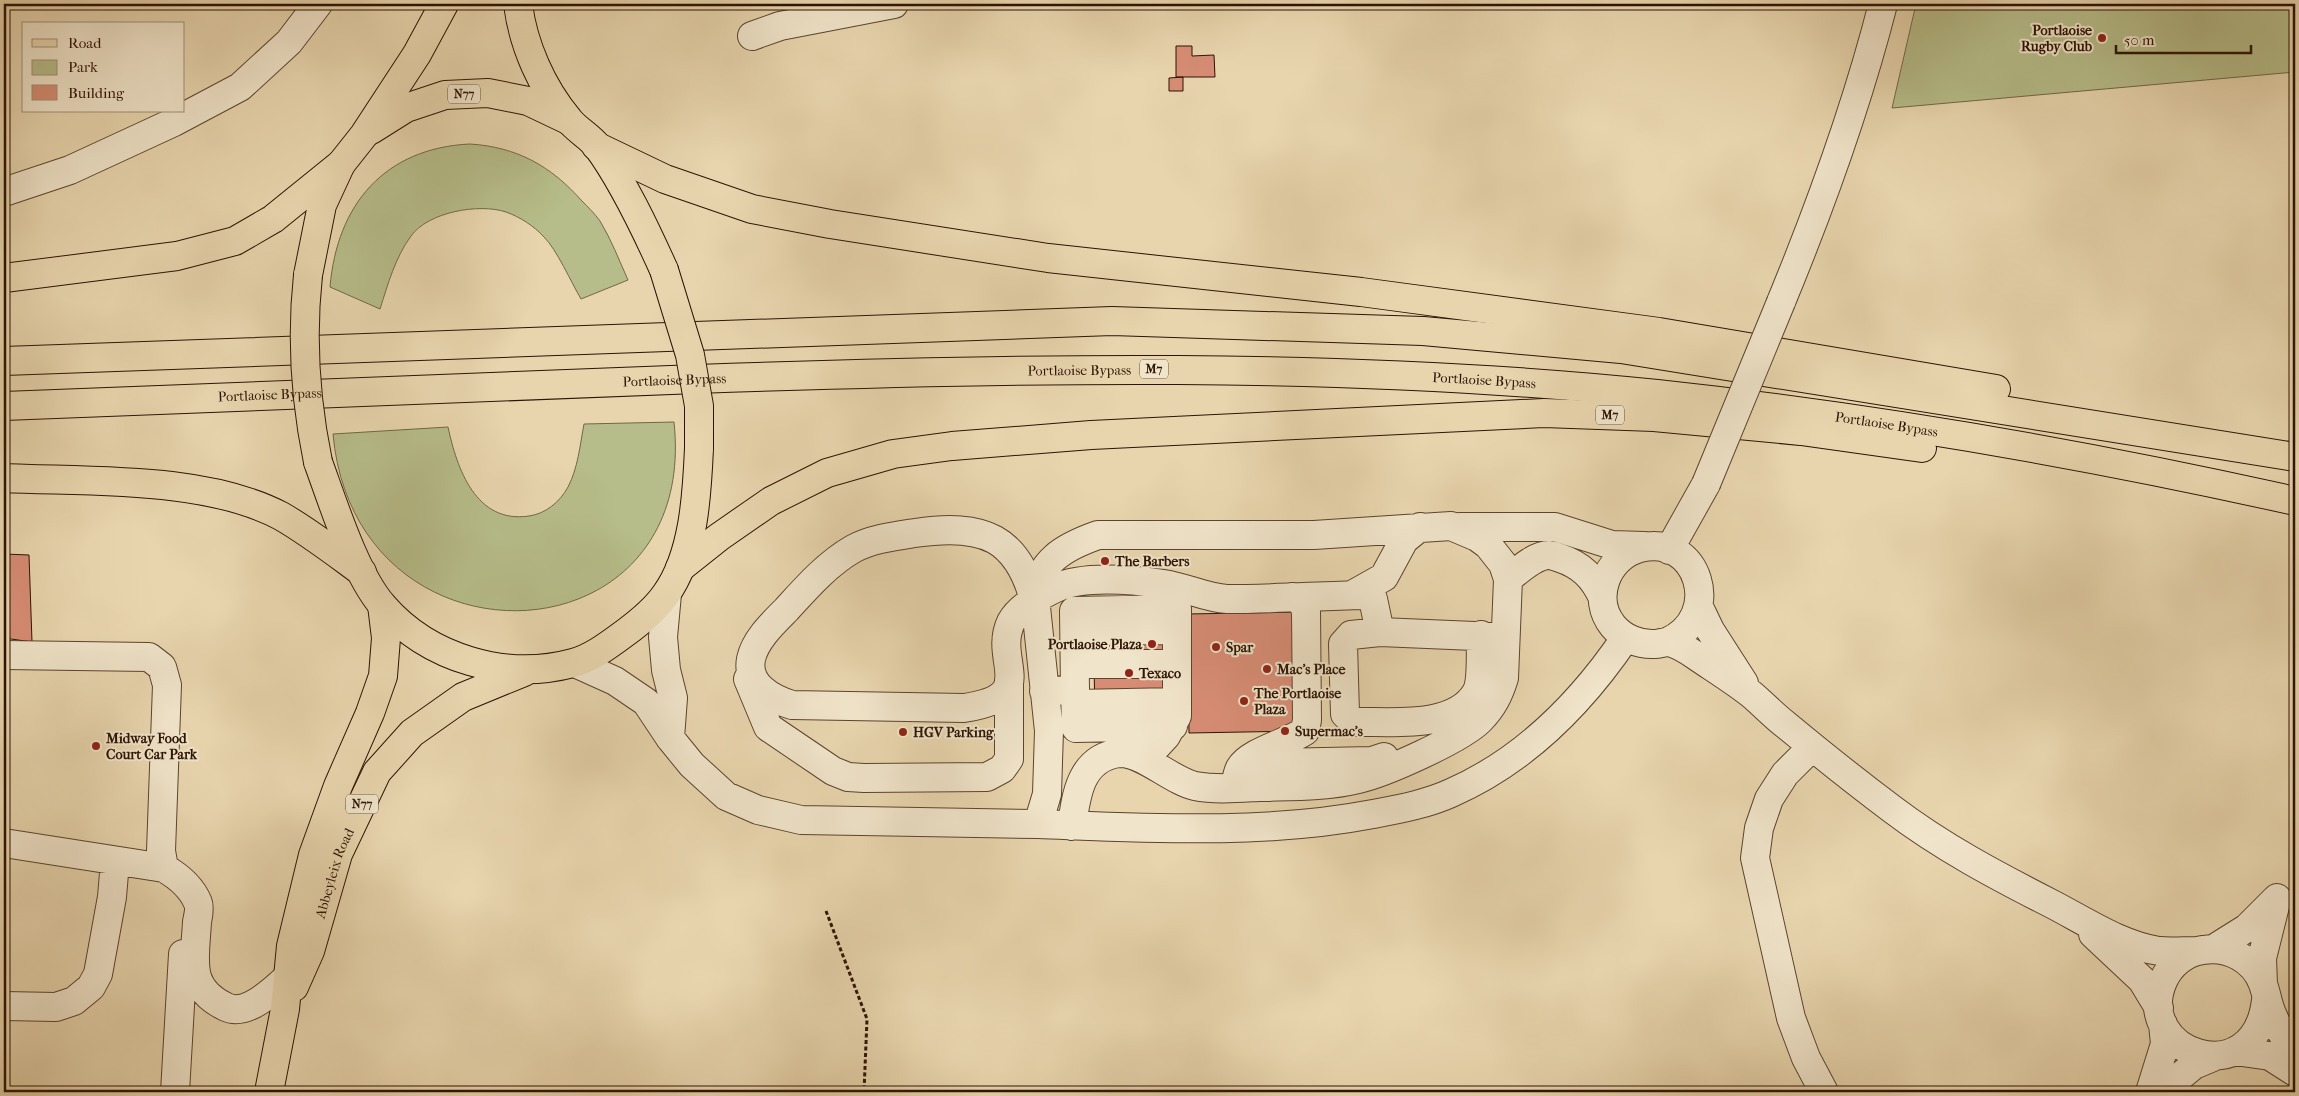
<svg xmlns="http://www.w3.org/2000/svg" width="2299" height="1096" viewBox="0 0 2299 1096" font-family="'IM FELL French Canon',serif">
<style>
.green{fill:#b6bd8a;stroke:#716846}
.building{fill:#d78d75;stroke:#2c1303}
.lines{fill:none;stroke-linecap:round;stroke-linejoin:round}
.minor-casing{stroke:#5b442e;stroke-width:30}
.major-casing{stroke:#2c1303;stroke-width:30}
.highway-casing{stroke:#2c1303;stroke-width:30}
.path{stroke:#2c1303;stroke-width:3;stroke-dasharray:4 2.5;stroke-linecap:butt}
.minor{stroke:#f0e4ca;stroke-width:28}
.major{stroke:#e8d5ae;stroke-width:28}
.highway{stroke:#e8d5ae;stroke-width:28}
.minor-bridge-casing{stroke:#5b442e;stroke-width:30;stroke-linecap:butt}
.major-bridge-casing{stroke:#2c1303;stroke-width:30;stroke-linecap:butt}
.minor-bridge{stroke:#f0e4ca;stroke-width:28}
.major-bridge{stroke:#e8d5ae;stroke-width:28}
.poi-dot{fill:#8f2418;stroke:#f0e4ca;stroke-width:2}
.labels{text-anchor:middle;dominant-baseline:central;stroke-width:4;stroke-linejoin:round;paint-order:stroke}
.shield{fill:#f0e4ca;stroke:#67523f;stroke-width:1}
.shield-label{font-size:12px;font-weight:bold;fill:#2c1303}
.poi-label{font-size:14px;font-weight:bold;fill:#2c1303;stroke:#f0e4ca;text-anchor:start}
.street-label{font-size:14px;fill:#2c1303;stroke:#f0e4ca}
</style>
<rect width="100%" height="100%" fill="#e8d5ae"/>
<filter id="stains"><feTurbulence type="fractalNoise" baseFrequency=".004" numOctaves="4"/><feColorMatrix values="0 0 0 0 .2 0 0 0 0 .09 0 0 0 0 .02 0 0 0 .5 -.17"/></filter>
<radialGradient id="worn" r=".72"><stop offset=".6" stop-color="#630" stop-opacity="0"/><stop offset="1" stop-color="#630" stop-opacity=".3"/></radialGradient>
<!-- green -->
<path class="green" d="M1916,4H2295V72L1892,108Z
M470,144C517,147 551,166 582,201C588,207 595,214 600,221C611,239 619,260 628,280L581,299C571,282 557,250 544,237C534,226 520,217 506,212C479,203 428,212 411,236C395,258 388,284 380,309L330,287C337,204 385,148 470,144Z
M674,422C700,665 355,678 333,434L448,427C457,469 476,524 529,516C545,514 560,502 568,487C578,468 580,445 584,424Z"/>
<!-- building -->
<path class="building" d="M1176,46H1192V56L1214,55L1215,77H1176Z
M1183,77V91H1169V78Z
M4,554L29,555L32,642L4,638Z
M1298,612L1300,731L1189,733L1187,614Z
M1164,618L1166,713L1095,714L1093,619Z"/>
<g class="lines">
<!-- minor casing -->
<g class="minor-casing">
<path id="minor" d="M752,36L780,26L894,4
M4,192L70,170L174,122L240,87L289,42L318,4
M1781,302C1821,205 1857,106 1883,4
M1460,527H1555L1612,545L1644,546
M1669,550L1706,484
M1508,579C1518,571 1535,555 1549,555C1552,555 1557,557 1560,558C1581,565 1593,577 1602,596
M667,594L663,637L666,670L673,698L670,738
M1352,595L1384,577L1404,540L1420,527
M1035,600C1038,561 1064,547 1098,535H1314L1451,526L1477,537L1488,545L1503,564L1508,579L1504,678C1499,694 1493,707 1480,720C1461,739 1385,773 1358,779C1325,787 1292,786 1259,787C1239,788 1215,790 1195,786C1172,781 1141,751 1119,753C1081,758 1076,794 1072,826
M1699,607L1710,630L1744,683
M1075,631L1177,630
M1380,632L1498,637
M1667,642C1725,616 1698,533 1640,548C1606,557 1591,599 1613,626C1623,638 1639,645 1655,644C1659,644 1664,642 1668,642C1681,644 1694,655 1705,662C1720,672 1737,683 1751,694C1763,704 1774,716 1786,725C1821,754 1856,782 1892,809C1942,847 1997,876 2052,904C2085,921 2122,946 2159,951C2171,952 2184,951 2196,951
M4,655L149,657L162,667L167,685L161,851L164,868
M575,663L615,681L646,702L670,738L692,765L726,796L758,810L801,820C880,822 959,822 1038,824C1149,828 1264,835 1373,814C1399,809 1427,804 1451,793C1524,761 1582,702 1626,637
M1075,664H1177
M748,679L768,727L833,771L848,777L864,778L987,777L1002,769L1009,759V680
M1075,690L1076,728L1173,726
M1044,691L1075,690L1074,611L1177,609V716L1166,736L1154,749L1139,754L1120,753
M1076,704L1177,702
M1812,747L1785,774L1769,799L1759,828L1755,858L1791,1018L1806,1058L1824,1092
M1252,771L1275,763L1372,761L1384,757
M1235,788C1236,782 1237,773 1240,768C1250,751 1288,743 1305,731L1307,720L1306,611L1302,601L1292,597
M1038,824L1047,794L1049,731L1036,607C1019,536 983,523 915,533C895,536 871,539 853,549C827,564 806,588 786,610C773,623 755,640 751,659C746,685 772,699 792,705L964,708C1042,696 992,662 1011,622C1019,607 1041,595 1056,588C1083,575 1135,580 1164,584C1185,587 1206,598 1227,599C1272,599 1318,596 1363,595L1373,599L1380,632L1351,635L1343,644L1345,714L1353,722C1390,721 1454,730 1476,693C1483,681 1480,649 1481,635
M4,843L164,868C178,876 192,888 198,903C200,908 198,917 197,922C195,960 186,988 226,1007C247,1017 274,990 288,977
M2093,934L2142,980L2159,1008
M2215,948L2247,928L2276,899
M2263,984L2262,958L2277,898
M2266,1000C2255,1096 2132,1053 2163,981C2170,965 2185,952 2203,950C2228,946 2254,959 2263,984C2267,995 2268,1006 2273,1016C2278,1029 2287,1041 2295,1051
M4,1006L56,1007L74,1001L91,987L98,974L112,897L115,861
M2235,1051L2270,1056L2295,1072
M175,1092L183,954
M2150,1092L2165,1044L2163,1024
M2161,1092L2194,1065L2213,1057"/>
</g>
<!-- major casing -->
<g class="major-casing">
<g id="major">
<path d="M518,4C523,45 542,88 569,120C577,130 589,136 597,146C623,181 646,230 664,270"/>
<path d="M371,130L406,108L445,95L488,93L528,101L568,120"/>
<path d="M308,275L322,205L341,164L364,135L417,54L444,4"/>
<path d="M318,462C333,503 355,574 383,606C429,659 506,681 573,663C592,658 610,644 625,633C640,622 655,610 666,594C694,555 697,494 699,448"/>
<path id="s1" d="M294,987L310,951L338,854L377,772L412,733L463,697L524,672"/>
<path d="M269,1092L285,1009L291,946L313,855L338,786L370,713L383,676L386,638L382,605"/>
</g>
</g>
<!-- highway casing -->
<g class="highway-casing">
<g id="highway">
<path d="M596,146L665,179L752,209L830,224L1048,258L1361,292L1659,332L1996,389"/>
<path d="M4,278L177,256L235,241L273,219L341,164"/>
<path d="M4,361L1112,321L1423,331L1621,349L2295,457"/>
<path id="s2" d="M4,406C235,395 466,387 697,379C1017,368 1338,361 1657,394C1871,417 2085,454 2295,501"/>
<path d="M4,478C89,482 205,476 281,516C309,532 336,553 362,572"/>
<path d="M680,568L719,537L771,501L827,473L893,454L952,446L1091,435L1544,413L1654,417L1801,431L1922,448"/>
</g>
</g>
<!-- path -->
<path class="path" d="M826,911L867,1019L864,1092"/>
<!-- minor -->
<use href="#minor" class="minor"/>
<!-- major -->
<use href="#major" class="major"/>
<!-- highway -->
<use href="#highway" class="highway"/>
<!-- minor-bridge casing -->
<g class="minor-bridge-casing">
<path id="minor-bridge" d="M1706,484L1781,302"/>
</g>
<!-- major-bridge casing -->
<g class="major-bridge-casing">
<path id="major-bridge" d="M664,270L690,355L699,406V448
M308,275C301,339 305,399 318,462"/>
</g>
<!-- minor-bridge -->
<use href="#minor-bridge" class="minor-bridge"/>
<!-- major-bridge -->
<use href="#major-bridge" class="major-bridge"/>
</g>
<!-- markers -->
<g class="poi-dot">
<circle cx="2102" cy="38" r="5"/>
<circle cx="1105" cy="561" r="5"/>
<circle cx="1152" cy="644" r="5"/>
<circle cx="1216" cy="647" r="5"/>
<circle cx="1267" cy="669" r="5"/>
<circle cx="1129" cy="673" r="5"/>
<circle cx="1244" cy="701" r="5"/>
<circle cx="1285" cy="731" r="5"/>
<circle cx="903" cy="732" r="5"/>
<circle cx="96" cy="746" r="5"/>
</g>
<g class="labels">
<!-- shield labels -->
<g class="shield">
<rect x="448" y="84.5" width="32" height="19" rx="4"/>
<rect x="1140" y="359.5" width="28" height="19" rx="4"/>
<rect x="1596" y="405.5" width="28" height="19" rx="4"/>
<rect x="346" y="794.5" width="32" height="19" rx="4"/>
</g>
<g class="shield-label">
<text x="464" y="94">N77</text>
<text x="1154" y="369">M7</text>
<text x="1610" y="415">M7</text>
<text x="362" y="804">N77</text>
</g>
<!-- poi labels -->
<g class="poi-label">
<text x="2092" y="30" text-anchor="end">Portlaoise<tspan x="2092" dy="16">Rugby Club</tspan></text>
<text x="1115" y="561">The Barbers</text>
<text x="1142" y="644" text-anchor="end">Portlaoise Plaza</text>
<text x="1226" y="647">Spar</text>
<text x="1277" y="669">Mac's Place</text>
<text x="1139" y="673">Texaco</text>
<text x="1254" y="693">The Portlaoise<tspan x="1254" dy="16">Plaza</tspan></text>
<text x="1295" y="731">Supermac's</text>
<text x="913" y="732">HGV Parking</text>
<text x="106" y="738">Midway Food<tspan x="106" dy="16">Court Car Park</tspan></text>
</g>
<!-- street labels -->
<g class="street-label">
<text stroke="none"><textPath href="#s2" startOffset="1076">Portlaoise Bypass</textPath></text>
<text stroke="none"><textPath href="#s2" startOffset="671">Portlaoise Bypass</textPath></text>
<text stroke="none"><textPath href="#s2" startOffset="1481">Portlaoise Bypass</textPath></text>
<text stroke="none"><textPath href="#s2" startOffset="266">Portlaoise Bypass</textPath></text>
<text stroke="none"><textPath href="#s2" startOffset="1886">Portlaoise Bypass</textPath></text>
<text stroke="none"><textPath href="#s1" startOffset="121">Abbeyleix Road</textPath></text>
</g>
</g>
<!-- margin -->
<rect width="2299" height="1096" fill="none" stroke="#e8d5ae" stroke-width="20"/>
<rect x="5" y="5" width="2289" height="1086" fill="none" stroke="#2c1303" stroke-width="2.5"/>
<rect x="10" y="10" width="2279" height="1076" fill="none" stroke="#2c1303"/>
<!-- legend -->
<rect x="22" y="22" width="162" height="90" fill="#f0e4ca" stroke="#a2907a"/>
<rect x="32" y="39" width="25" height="8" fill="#e8d5ae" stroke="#a2907a"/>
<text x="68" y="48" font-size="15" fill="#2c1303">Road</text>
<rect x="32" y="60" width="25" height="15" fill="#b6bd8a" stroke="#a2907a"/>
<text x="68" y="72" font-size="15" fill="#2c1303">Park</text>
<rect x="32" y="85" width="25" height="15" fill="#d78d75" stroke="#a2907a"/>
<text x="68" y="98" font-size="15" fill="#2c1303">Building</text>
<!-- scale -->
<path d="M2116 45v8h135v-8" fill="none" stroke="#2c1303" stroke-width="2.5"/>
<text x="2124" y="45" font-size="15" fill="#2c1303" stroke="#f0e4ca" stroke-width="4" paint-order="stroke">50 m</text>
<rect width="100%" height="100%" filter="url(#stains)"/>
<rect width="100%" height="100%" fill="url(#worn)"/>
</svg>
